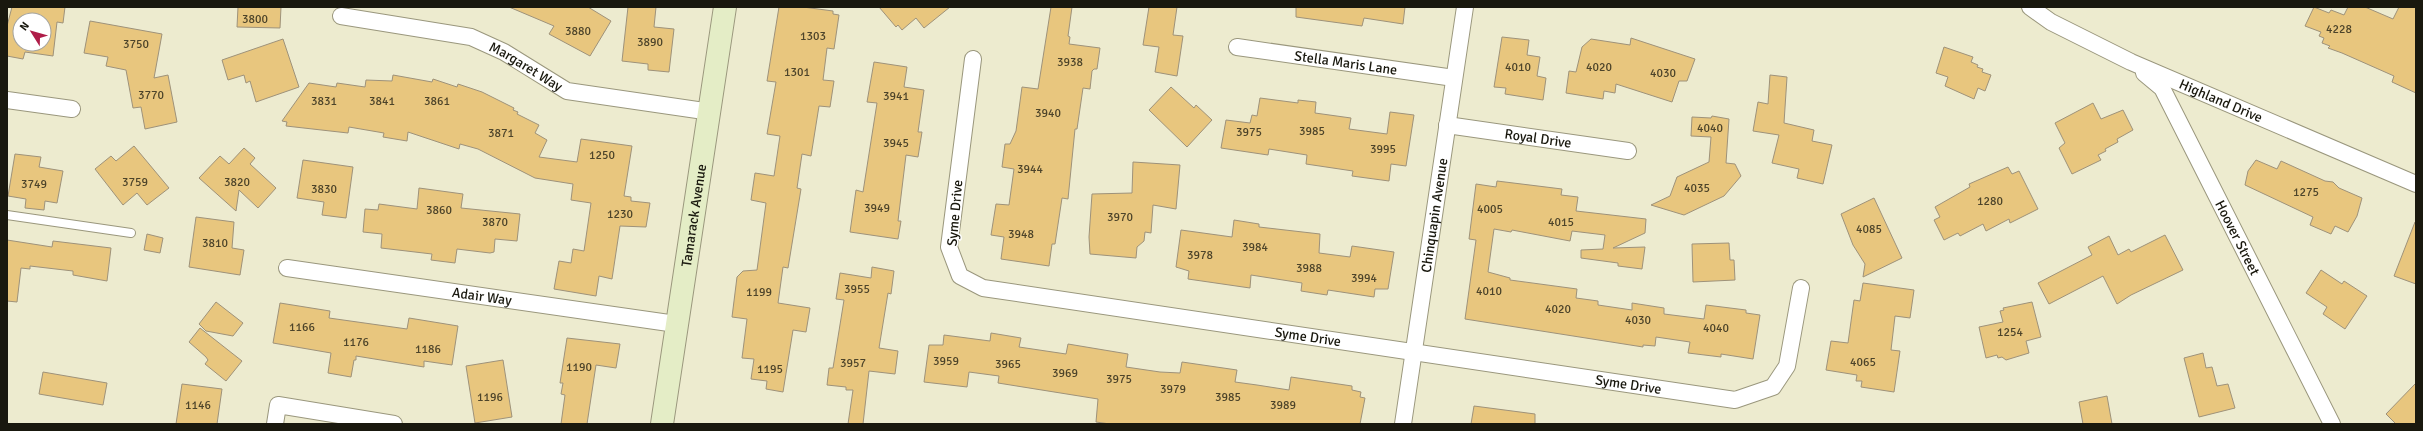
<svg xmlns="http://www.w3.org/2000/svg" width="2423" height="431" viewBox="0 0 2423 431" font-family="Signika,sans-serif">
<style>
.building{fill:#e8c67e;stroke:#9e927a;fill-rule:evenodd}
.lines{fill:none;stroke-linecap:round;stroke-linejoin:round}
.service-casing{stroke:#9a977d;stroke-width:10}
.minor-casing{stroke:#9a977d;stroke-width:18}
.secondary-casing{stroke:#9a977d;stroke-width:24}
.service{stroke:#fff;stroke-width:8}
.minor{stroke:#fff;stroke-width:16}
.secondary{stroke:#e4edc6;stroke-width:22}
.labels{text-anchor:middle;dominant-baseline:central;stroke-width:3;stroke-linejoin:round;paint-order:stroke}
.number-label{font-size:12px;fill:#4d442a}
.street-label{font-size:14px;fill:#19180e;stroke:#fff}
</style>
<rect width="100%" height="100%" fill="#edebcf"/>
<!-- building -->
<path class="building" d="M12,7H65L63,23L57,22L53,56L25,52L23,59L7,56V26ZM20,20H44V44H20Z
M238,7H281L280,28L237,27Z
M509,7H588L611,21L590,56L549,34L554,26Z
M628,7H656L654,27L674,29L669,72L648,70V64L622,61Z
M779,7H803L833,11V14L839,15L834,49L827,48L823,80L834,81L830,107L819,106L811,156L802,154L797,188L801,189L790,256L788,268L783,267L778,303L810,308L806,332L793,330L783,392L766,389L767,381L751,379L754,359L742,358L747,319L732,317L737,277L743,271L757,270L766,203L751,200L755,173L774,176L780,136L767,134L776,82L767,81Z
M879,7H950L924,28L916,18L902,30L898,25L896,27Z
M1051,7H1072L1068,36L1070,37L1069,44L1100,48L1097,69H1094L1092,71L1090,89L1083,88L1077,129H1075L1068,199L1062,198L1055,244H1052L1049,266L1001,259L1004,237L991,235L996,204L1009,205L1014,169L1002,167L1005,144H1010L1016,131L1022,87L1038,89Z
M1149,7H1177L1173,35L1183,36L1177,76L1155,72L1159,47L1143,45Z
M1296,7H1405L1403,24L1364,18L1362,26L1296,17Z
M2314,7L2329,13L2331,10L2344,15L2348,7H2365L2393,19L2399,7H2416V93L2392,82L2394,76L2342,53L2328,48L2330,46L2322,43L2324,38L2319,36L2321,32L2305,26Z
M90,21L162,34L154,78L168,75L177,122L145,129L141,107L133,108L126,70L106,66L108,57L84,53Z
M1502,37L1529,40L1527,55L1540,57L1537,76L1546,78L1543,100L1505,94L1506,88L1494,87Z
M1631,38L1695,59L1687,81H1679L1672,102L1616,84L1615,93L1604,91L1603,99L1566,93L1569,71L1576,72L1582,47L1591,39L1630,45Z
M283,39L299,87L256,102L250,81L246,83L244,75L228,80L222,60Z
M1944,47L1973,57L1971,62L1978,65L1977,67L1983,69L1982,72L1991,75L1985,91L1978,88L1974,99L1945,86L1948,77L1936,73Z
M874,62L907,67L904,87L924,90L918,132H922L918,157L906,155L898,221H901L898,239L850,232L856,190L863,192L877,103L867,102Z
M393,75L432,82L433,79L457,87L458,84L482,92L514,108L513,110L518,112L517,114L539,125L535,133L547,140L539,157L577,162L581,139L632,146L624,196L631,197V201L650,203L646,227L620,226L612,279L599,276L596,296L554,289L559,261L571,263L573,249L584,251L591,203L571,200L573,184L535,178L478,149L460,144L459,149L408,132L407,141L383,137L384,133L349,127L348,133L286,126L287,122L282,121L309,83L336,87L337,83L365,87L366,80L392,81Z
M1770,75L1787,77L1784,123L1814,130L1812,141L1832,145L1823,184L1797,178L1799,169L1772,163L1779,135L1753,131L1758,102L1768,104Z
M1171,87L1194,108L1196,105L1212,120L1187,147L1149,110Z
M1260,98L1298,103V100L1316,102L1315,113L1351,118L1349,129L1387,134L1390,112L1414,115L1406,166L1391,164L1389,181L1352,176L1353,171L1306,164L1307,155L1269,149L1268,155L1221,148L1226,120L1250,123L1252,115L1257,116Z
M2093,103L2101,119L2123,110L2133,130L2117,139L2118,142L2105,149L2106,151L2098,155L2101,160L2072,174L2059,148L2065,143L2055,123Z
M1712,116L1729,119L1726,163L1735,164L1741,176L1724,196L1684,215L1651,205L1670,196L1677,177L1709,162L1711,137L1691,136L1692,117L1711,118Z
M134,146L169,188L147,205L137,193L123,205L95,169L111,156L116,161Z
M244,148L255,158L250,164L276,188L258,208L239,190L236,211L199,178L220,156L229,164Z
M15,154L41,157L39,167L63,171L57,203L45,201L44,210L25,208L26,199L8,196Z
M303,160L353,167L346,218L322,215L324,202L297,198Z
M2256,160L2277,169L2281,161L2325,181L2333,182L2339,188L2362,198L2357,216L2348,232L2335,226L2331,234L2310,225L2313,217L2245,185L2248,171Z
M1133,162L1180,165L1176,209L1153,205L1151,233L1145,232L1144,241L1137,247L1136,258L1090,254L1089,237L1092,194L1132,193Z
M2008,167L2012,174L2019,171L2038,209L2010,223L2009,219L1986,231L1983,224L1960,236L1958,233L1944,240L1934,220L1940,217L1935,207L1970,187L1969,184Z
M1497,181L1562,189L1561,195L1578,197L1576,211L1646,219L1645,233L1613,248L1645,247L1642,269L1618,266V263L1581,258V250L1603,249L1605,235L1572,231L1570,241L1512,230L1511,232L1494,229L1488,272L1510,278V280L1577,289L1576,298L1598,301V305L1632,310V303L1664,308V314L1704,319L1706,305L1746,310V313L1760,315L1753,359L1721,354V357L1688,353L1690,342L1656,337L1655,346L1643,345V347L1465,319L1476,240L1469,239L1476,184L1496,187Z
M419,188L463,194L461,208L520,214L517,241L495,239L494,252L490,253L457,249L455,263L431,260L432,254L381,248L382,234L363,232L365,209L378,210L379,204L417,209Z
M1874,198L1902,258L1863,277L1865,264L1853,245L1841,214Z
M196,217L234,222L232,248L244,250L240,275L189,267Z
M1234,220L1259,224V227L1320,234L1319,253L1350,257L1352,246L1394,252L1388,289H1375L1374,297L1328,290L1327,295L1301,291L1302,283L1251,275L1250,288L1188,279L1189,271L1176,267L1181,230L1232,237Z
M2415,222H2416V284L2394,276Z
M147,234L163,238L160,253L144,250Z
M2165,235L2183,270L2131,295L2117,304L2103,276L2049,304L2038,283L2092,255L2088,247L2109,236L2118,255L2129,249L2131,252Z
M7,240L52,247L53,241L111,248L107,281L73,275V271L30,266V269L21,268L17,302L7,301Z
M1729,243L1730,260H1734L1735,280L1693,282L1692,244Z
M872,267L894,271L891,294L888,293L879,348L898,351L895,374L869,371L863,424H848L853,390H846V387L827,385L829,368H833L844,300L836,299L840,273L871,278Z
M2321,270L2342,284L2344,281L2367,296L2345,329L2323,314L2327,307L2306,293Z
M1863,283L1914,290L1910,318L1895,316L1891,350L1900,351L1894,392L1861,387L1862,381H1856L1857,375L1826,370L1831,341L1848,343L1854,300L1860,301Z
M216,302L243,323L233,336L206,331L199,324Z
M2032,302L2041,337L2026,341L2029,353L2006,360L2002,357L1998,358L1997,355L1986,358L1979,327L2003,322L2000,311L2004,310L2003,308Z
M280,303L330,311L329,318L407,329L409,318L458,326L452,365L424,361V367L356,356V360H354L351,377L328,373L331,353L273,343Z
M200,328L242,361L226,381L205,364L208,360L206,357L189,342Z
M991,333L1021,338L1019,347L1066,354L1068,344L1128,354L1126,367L1160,372L1180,373L1182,362L1237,370L1235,382L1257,385L1289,390L1291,377L1352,386V390L1361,392L1360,397L1365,398L1360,424H1110L1096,422L1098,399L998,383L999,376L969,372L967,387L924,382L929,345H943L944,335L990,341Z
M567,338L620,344L616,368L596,365L587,424H561L565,395L561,394L563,383H560Z
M2203,353L2206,368L2212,367L2217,386L2228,384L2235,408L2199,417L2184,358Z
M503,360L512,417L475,423L466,366Z
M43,372L107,383L103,405L39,394Z
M2416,383V424H2396L2386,414Z
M182,384L222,389L217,424H176Z
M2107,396L2112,424H2083L2079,402Z
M1474,406L1535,414V424H1471Z"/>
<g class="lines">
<!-- service casing -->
<g class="service-casing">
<path id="service" d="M7,215L131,233"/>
</g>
<!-- minor casing -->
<g class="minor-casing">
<g id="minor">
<path id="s1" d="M2030,7L2051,22L2131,62L2416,184"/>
<path id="s2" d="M341,16L471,37L504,52L567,91L711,112"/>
<path id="s3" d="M1237,47L1454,78"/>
<path id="s4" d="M973,59L949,247L960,276L983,288L1735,400L1773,387L1787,366L1801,288"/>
<path id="s5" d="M2144,73L2162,88L2332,424"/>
<path d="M7,100L72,109"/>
<path id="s6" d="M1447,125L1628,151"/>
<path id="s7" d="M287,268L676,324"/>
<path d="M275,424L278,405L394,424"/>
<path id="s8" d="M1403,424L1465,7"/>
</g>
</g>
<!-- secondary casing -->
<g class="secondary-casing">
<g id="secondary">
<path id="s9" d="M662,424L725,7"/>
</g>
</g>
<!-- service -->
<use href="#service" class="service"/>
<!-- minor -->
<use href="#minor" class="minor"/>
<!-- secondary -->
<use href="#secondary" class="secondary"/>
</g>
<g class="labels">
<!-- number labels -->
<g class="number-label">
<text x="255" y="19">3800</text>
<text x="2339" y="29">4228</text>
<text x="578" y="31">3880</text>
<text x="813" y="36">1303</text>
<text x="650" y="42">3890</text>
<text x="136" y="44">3750</text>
<text x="1070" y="62">3938</text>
<text x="1518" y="67">4010</text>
<text x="1599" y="67">4020</text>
<text x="797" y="72">1301</text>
<text x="1663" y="73">4030</text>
<text x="151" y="95">3770</text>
<text x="896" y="96">3941</text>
<text x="324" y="101">3831</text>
<text x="382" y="101">3841</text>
<text x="437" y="101">3861</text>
<text x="1048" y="113">3940</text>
<text x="1710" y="128">4040</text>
<text x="1312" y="131">3985</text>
<text x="1249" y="132">3975</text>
<text x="501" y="133">3871</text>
<text x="896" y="143">3945</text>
<text x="1383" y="149">3995</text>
<text x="602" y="155">1250</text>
<text x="1030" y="169">3944</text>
<text x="135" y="182">3759</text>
<text x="237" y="182">3820</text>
<text x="34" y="184">3749</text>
<text x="1697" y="188">4035</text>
<text x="324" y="189">3830</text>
<text x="2306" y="192">1275</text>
<text x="1990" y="201">1280</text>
<text x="877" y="208">3949</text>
<text x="1490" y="209">4005</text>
<text x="439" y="210">3860</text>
<text x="620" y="214">1230</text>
<text x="1120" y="217">3970</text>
<text x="495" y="222">3870</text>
<text x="1561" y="222">4015</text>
<text x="1869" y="229">4085</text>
<text x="1021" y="234">3948</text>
<text x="215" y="243">3810</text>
<text x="1255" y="247">3984</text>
<text x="1200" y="255">3978</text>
<text x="1309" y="268">3988</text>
<text x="1364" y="278">3994</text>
<text x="857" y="289">3955</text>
<text x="1489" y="291">4010</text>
<text x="759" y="292">1199</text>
<text x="1558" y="309">4020</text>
<text x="1638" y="320">4030</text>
<text x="302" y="327">1166</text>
<text x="1716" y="328">4040</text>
<text x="2010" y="332">1254</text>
<text x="356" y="342">1176</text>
<text x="428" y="349">1186</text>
<text x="946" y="361">3959</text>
<text x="1863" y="362">4065</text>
<text x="853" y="363">3957</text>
<text x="1008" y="364">3965</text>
<text x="579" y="367">1190</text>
<text x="770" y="369">1195</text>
<text x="1065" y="373">3969</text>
<text x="1119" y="379">3975</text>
<text x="1173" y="389">3979</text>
<text x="490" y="397">1196</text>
<text x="1228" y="397">3985</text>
<text x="198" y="405">1146</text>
<text x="1283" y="405">3989</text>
</g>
<!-- street labels -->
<g class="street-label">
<text stroke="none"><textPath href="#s3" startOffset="110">Stella Maris Lane</textPath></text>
<text stroke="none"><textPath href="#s2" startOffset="194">Margaret Way</textPath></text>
<text stroke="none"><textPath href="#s1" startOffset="213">Highland Drive</textPath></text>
<text stroke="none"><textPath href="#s6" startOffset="92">Royal Drive</textPath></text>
<text transform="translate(955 213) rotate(-85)">Syme Drive</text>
<text stroke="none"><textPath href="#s8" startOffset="211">Chinquapin Avenue</textPath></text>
<text stroke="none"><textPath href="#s9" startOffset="211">Tamarack Avenue</textPath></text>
<text stroke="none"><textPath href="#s5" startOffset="191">Hoover Street</textPath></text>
<text stroke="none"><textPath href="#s7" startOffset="197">Adair Way</textPath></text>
<text stroke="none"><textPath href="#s4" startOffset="575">Syme Drive</textPath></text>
<text stroke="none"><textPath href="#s4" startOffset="899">Syme Drive</textPath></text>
</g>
</g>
<!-- border -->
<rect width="2423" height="431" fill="none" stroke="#19180e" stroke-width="16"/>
<!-- north arrow -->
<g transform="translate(32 32) rotate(307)"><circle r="19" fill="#ffffff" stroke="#a3a39f"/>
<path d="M0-3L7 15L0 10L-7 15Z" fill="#af1c48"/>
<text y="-6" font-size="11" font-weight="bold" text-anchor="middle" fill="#19180e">N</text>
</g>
</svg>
